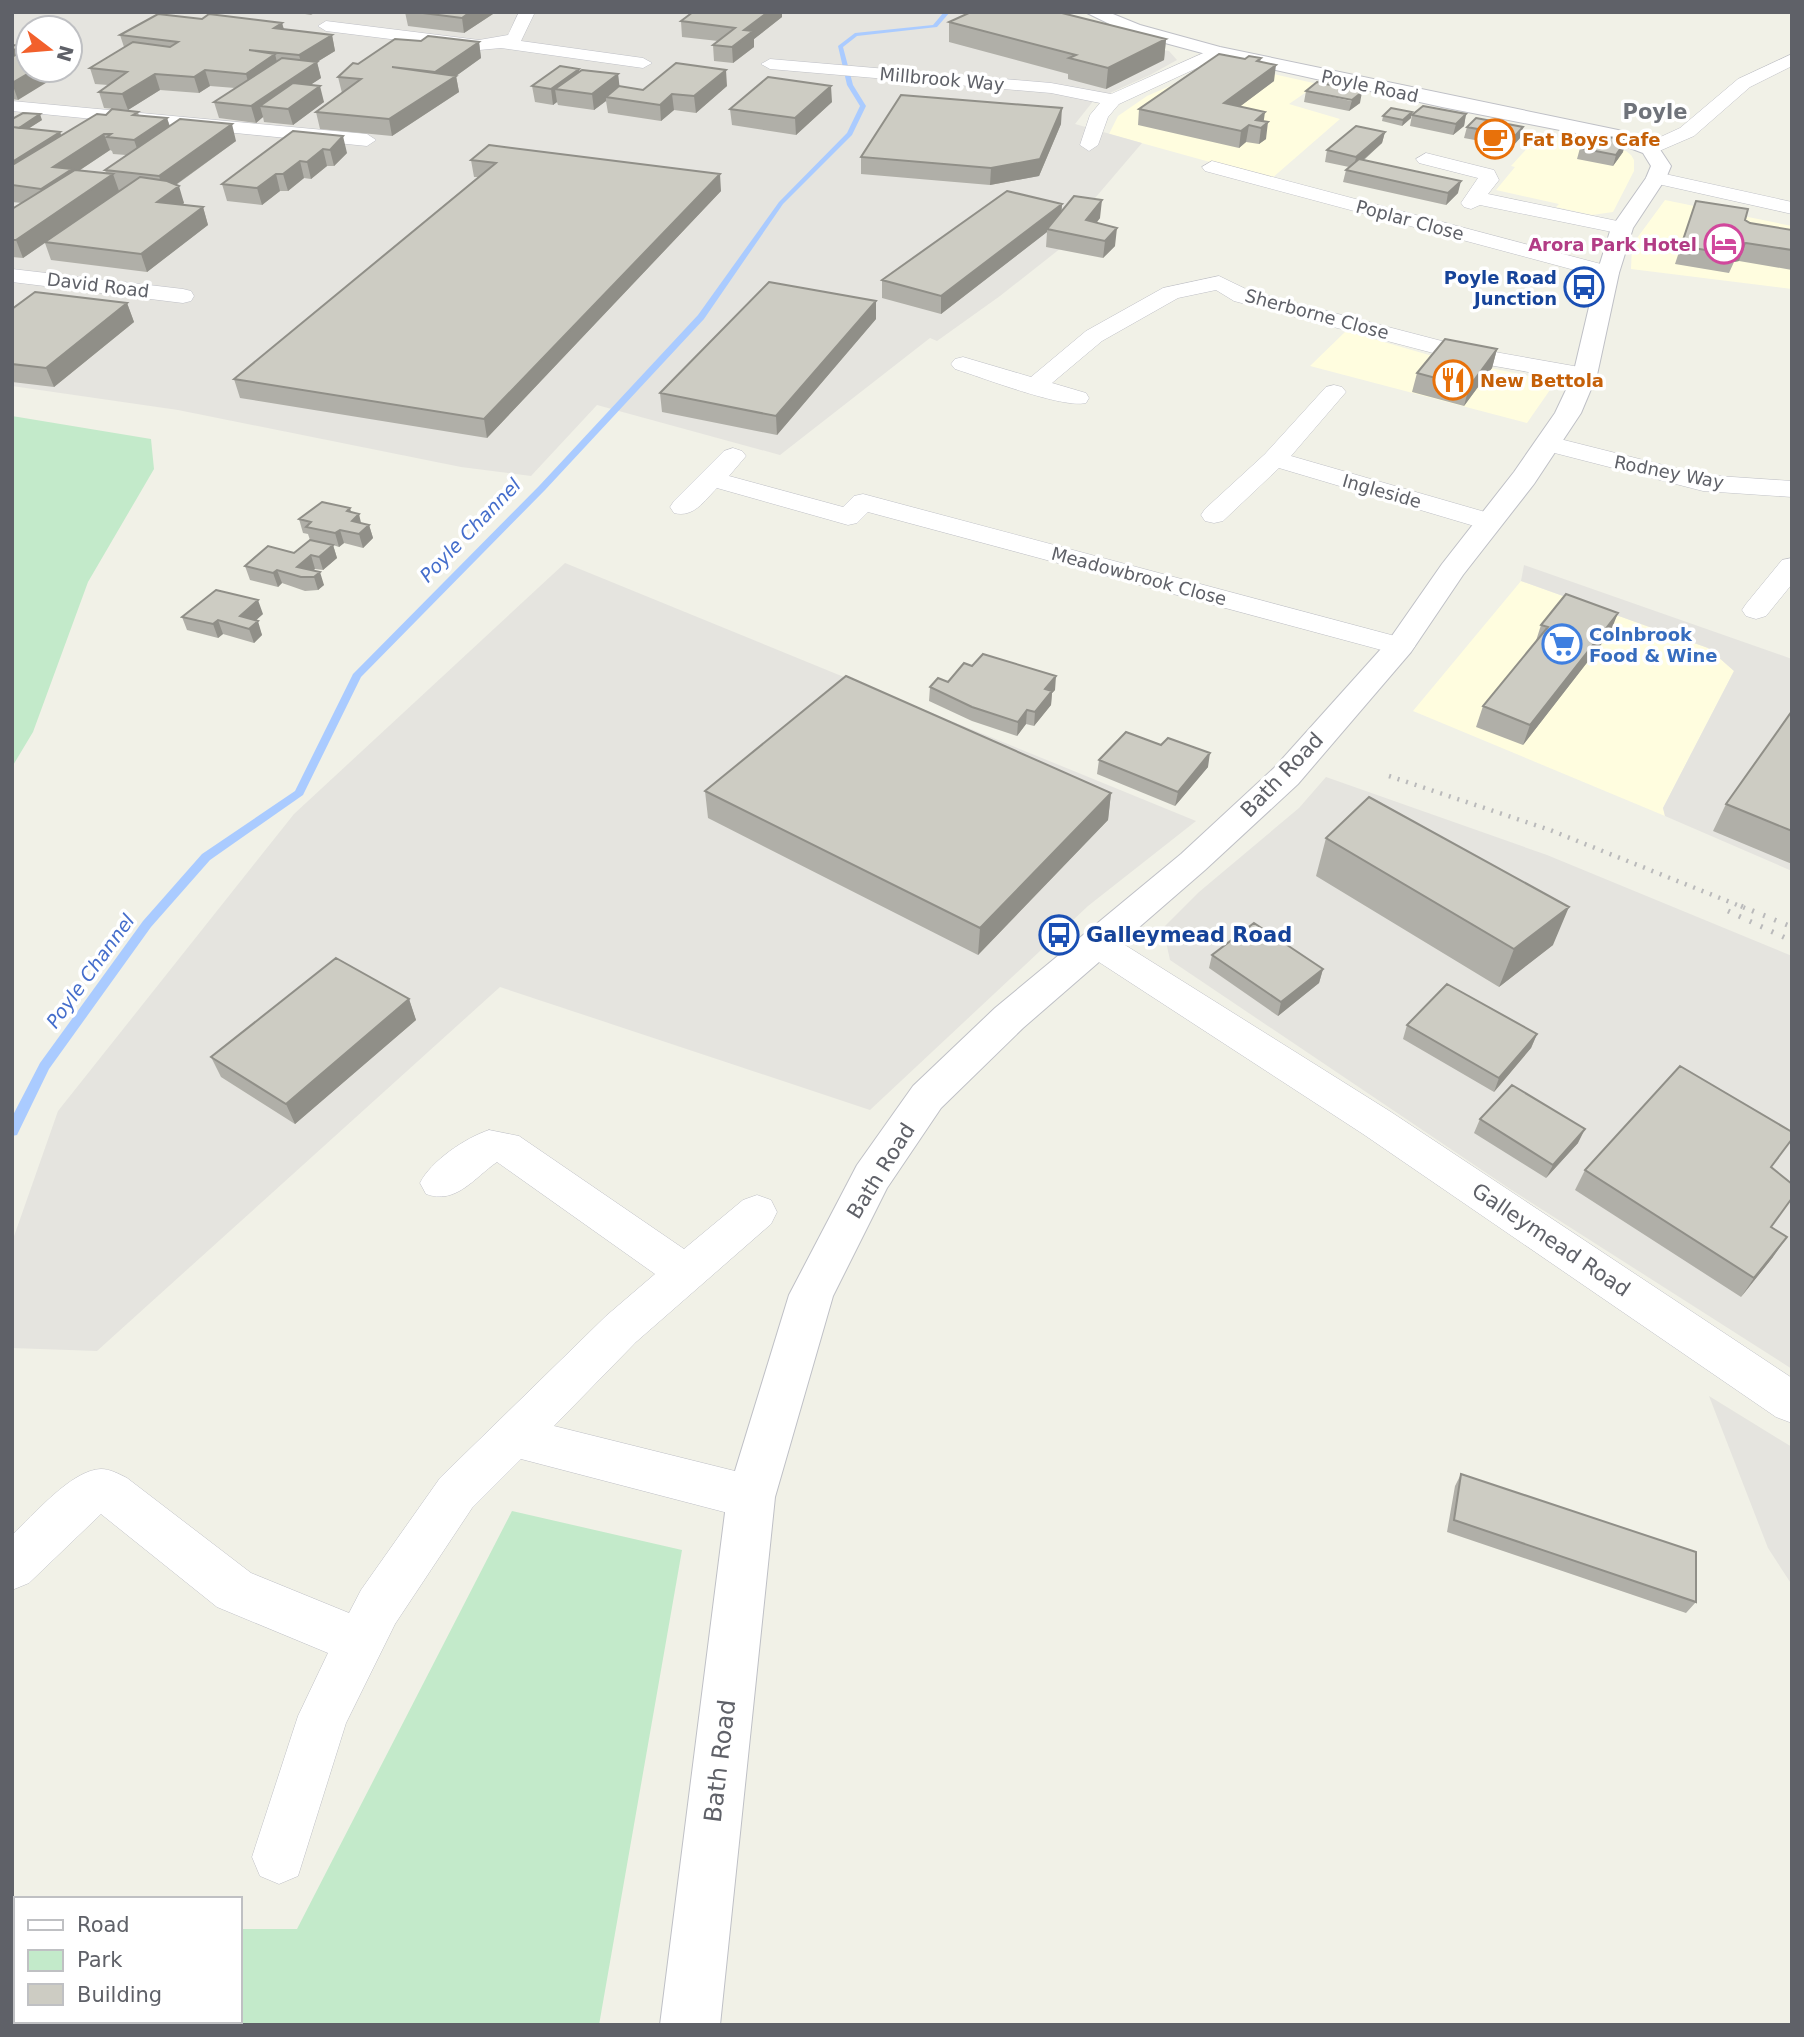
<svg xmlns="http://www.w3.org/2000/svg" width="1804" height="2037" viewBox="0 0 1804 2037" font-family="'DejaVu Sans',sans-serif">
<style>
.commercial{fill:#fffddf}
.industrial{fill:#e5e4df;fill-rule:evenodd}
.green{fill:#c3eaca}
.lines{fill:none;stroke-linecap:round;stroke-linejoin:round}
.stream{fill:#aacbff;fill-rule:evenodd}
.minor-casing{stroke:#bfc0c6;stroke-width:1}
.tertiary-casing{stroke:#bfc0c6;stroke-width:2}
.minor{fill:#fff;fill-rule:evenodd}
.tertiary{fill:#fff;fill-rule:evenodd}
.rail-far1{stroke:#bababb;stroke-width:4.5;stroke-dasharray:2 7;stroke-linecap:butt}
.rail{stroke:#bababb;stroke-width:5;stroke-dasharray:2 10;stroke-linecap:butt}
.wall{fill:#b0afa8;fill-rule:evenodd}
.shaded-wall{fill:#908f88}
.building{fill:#cdccc3;stroke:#908f88;stroke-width:2}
.labels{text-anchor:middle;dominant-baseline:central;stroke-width:7;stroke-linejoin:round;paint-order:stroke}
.far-street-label{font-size:18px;fill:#5f6168;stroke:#fff}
.far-food-label{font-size:18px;font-weight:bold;fill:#c56008;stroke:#fff;text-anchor:start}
.far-hotel-label{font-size:18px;font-weight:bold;fill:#b23c85;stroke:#fff;text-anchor:end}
.far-transit-label{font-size:18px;font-weight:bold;fill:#164399;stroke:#fff;text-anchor:end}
.far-shop-label{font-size:18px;font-weight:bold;fill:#366cbe;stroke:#fff;text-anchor:start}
.far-water-label{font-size:19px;font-style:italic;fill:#446dcb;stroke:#fff}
.far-quarter-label{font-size:21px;font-weight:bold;fill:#6f737a;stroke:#fff}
.street-label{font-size:21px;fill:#5f6168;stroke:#fff}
.transit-label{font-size:21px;font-weight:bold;fill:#164399;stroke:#fff;text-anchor:start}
.near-street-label{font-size:24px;fill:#5f6168;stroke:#fff}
</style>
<rect width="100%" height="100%" fill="#f1f1e7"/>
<!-- commercial -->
<path class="commercial" d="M1237,66L1318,84L1289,104L1340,119L1271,179L1109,134L1118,116L1147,96L1211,68Z
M1540,134L1626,151L1631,155L1634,160V171L1613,212L1592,215L1556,207L1559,204L1496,190L1515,167L1511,166Z
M1665,200L1792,226V289L1631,269L1632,245Z
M1346,331L1436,357L1544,379L1552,387L1527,423L1310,366Z
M1521,581L1708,648L1734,671L1663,808L1665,816L1413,711Z"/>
<!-- industrial -->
<path class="industrial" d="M12,12H1027L1119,42L1169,51L1177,60L1150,75L1094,100L1075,124L1142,143L1055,245L1061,248L1000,296L937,341L930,338L780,455L597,405L531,476L461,467L178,410L12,386ZM28,28H70V70H28Z
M565,563L1196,821L1088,906L870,1110L500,987L97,1351L12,1348V1242L58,1111L294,814Z
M1524,565L1792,659V871L1665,816L1663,808L1734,671L1708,648L1521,581Z
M1326,777L1547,855L1792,956V1369L1510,1189L1170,960L1163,928L1199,892L1299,808Z
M1709,1396L1792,1447V1585L1768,1548Z"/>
<!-- green -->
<path class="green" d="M12,416L151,439L154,469L88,582L33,732L12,767Z
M512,1511L682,1550L599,2025H12V1925H16V2021H240V1929H297Z"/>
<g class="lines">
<!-- stream -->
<path class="stream" d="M944,12H950L937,27L857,36L843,47L853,85L866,106L852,135L783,204L704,319L545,490L361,677L303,795L210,860L151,927L49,1069L17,1135L12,1136V1117L40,1063L143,921L202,854L295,791L353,674L539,486L698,315L779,202L847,133L860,106L847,85L838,46L855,33L933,25Z"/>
<!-- minor casing -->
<g class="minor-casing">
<path id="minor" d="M519,12H535L521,41L643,58L652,63L643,68L501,48L479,50L326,31L318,26L326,21L479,40L508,35Z
M1217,47L1226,52L1223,56L1119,104L1108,117L1098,145L1089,151L1080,145L1090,115L1100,103L1051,93L770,69L761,64L770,59L1051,83L1111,94Z
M1792,54V66L1750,87L1694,136L1650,155L1640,149L1643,145L1680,128L1738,79Z
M12,101L367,134L376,140L367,146L12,111Z
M1426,153L1494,170L1499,180L1488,194L1622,222L1629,224L1632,228L1629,232L1622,234L1480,205L1471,209L1464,207L1461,203L1478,178L1419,163L1416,159Z
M1212,161L1616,268L1619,273L1616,278L1608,279L1205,171L1202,167Z
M1656,172L1792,202V214L1649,182L1646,178L1649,174Z
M12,269L183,289L191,291L194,296L191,301L183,303L12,282Z
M1219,276L1250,291L1461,346L1585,368L1593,370L1597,375L1593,380L1585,382L1460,360L1234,301L1216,290L1178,298L1102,341L1052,383L1086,393L1089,398L1086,403C1063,409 981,377 955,369L951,364L955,359L963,357L1031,377L1086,331L1163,288Z
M1334,385L1342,387L1346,392L1291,456L1499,516L1503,522L1499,528L1490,530L1481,528L1279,468L1223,521L1214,523L1205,521L1201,515L1205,509L1265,454L1326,387Z
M1548,436L1703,475L1792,481V497L1703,491L1539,449L1535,444L1539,439Z
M733,448L742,451L746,456L729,476L843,507L854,496L863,494L1410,640L1415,646L1410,652L1400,655L868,512L857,523L848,525L717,488C704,501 694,518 674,513L670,507L674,501L724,451Z
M1792,558V584L1766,616L1756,619L1746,616L1742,610L1746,604L1782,560Z
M1097,931L1109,935L1391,1112L1792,1378V1423L1776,1417L1363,1134L1085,953L1079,944L1085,935Z
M489,1130L519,1136L684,1249L743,1200L757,1195L771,1200L777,1212L771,1224L636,1342L554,1426L751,1475L767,1482L774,1497L767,1512L751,1519L521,1459L472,1508L395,1624L346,1723L298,1876L279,1884L260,1876L252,1857L298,1716L328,1653L217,1607L101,1514L29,1583L12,1590V1535C34,1515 71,1470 101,1469C110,1469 119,1474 127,1478L251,1573L349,1613L361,1590L440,1478L606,1316L655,1274L497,1162C474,1178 456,1205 426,1194L420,1183C431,1161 465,1138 489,1130Z"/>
</g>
<!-- tertiary casing -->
<g class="tertiary-casing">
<path id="tertiary" d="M1085,12H1108L1140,25L1220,47L1618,130L1657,145L1671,166L1666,178L1633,228L1619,273L1597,375L1581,413L1534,484L1463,575L1411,652L1298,784L1205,870L1023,1028L941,1108L887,1188L833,1296L775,1497L720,2025H660L727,1497L789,1295L857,1165L913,1086L995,1008L1181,854L1274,768L1389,640L1442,564L1514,472L1555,413L1573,375L1597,273L1611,228L1646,178L1651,166L1643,153L1606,139L1442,107L1217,57L1128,33Z"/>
</g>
<!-- minor -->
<use href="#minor" class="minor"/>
<!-- tertiary -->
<use href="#tertiary" class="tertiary"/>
<!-- rail-far1 -->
<path class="rail-far1" d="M1389,776L1550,830L1745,908"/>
<!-- rail -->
<path class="rail" d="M1741,906L1792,927
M1728,911L1792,941"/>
</g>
<!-- wall -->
<path class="wall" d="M293,12H316L311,15Z
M405,12H496L464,33L408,26Z
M693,12H782V17L754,39V47L733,63L714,61L713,45L718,41L682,37L681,21Z
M802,12H905L803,14Z
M202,19L282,23L284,29L332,35L335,51L317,62L321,78L310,85L324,102L293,125L264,122L263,117L256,123L219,118L214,102L235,88L210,86L199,93L160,90L128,110L104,108L99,92L108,85L95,84L90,68L124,47L120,35Z
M949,22L1166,39L1164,60L1106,89L1068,79V74L949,42Z
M479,42L481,58L456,76L459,92L392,136L320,129L316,112L342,93L338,77L358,64Z
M12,45L22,46L24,51L18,100L12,99Z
M1261,58L1260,62L1274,81L1239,107L1264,122L1266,139L1259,144L1246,142L1239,148L1138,125L1139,109L1245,59Z
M579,72L618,74L619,86L643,90L727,86L696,113L674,110L661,121L608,113L606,101L594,110L558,105L557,102L553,105L535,102L532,86Z
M1306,91L1360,103L1349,111L1304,102Z
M832,102L796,135L732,125L730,109Z
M138,112L139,116L167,118L170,126L236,141L176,185L184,203L182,205L203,207L208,225L147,272L51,260L45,243L23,258L12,257V209L22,203L12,202V119L42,120L28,129L60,132L61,136L106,115ZM110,150L112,151L113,154L126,155L105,170L106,173L80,170Z
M1466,114L1464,126L1453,135L1410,126L1412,115Z
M1383,116L1411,118L1402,126L1382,121Z
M1061,124L1039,176L990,185L861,174V157Z
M1467,127H1523L1520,138L1512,147L1464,138Z
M293,131L347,153L334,166H327L311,179L304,178L288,191H280L262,205L227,201L222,184Z
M1385,132L1382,143L1364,160L1458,193L1446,205L1343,182L1346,170L1349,167L1325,162L1327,150Z
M1580,148L1623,152L1613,166L1577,159Z
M471,160L721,191L487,438L240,398L234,379L478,177H474Z
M1696,201L1745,220L1750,223L1792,230V270L1739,261L1734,262L1729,273L1675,264Z
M1062,204L1061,211L1100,218L1096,223L1115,246L1103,258L1046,247L1047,232L941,314L882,298V280Z
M127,303L134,322L54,387L12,382V309Z
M876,319L777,435L662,412L660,393Z
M1497,349L1492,368L1464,406L1412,392L1417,373Z
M351,512L361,523L369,525L373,538L363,548L344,543L339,547L333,545L337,558L323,570L315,569L313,570L324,585L318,590L305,591L282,583L278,587L250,580L245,566L294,553L310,540L308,534L303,533L299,519Z
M263,614L256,620L262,635L254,643L223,634L218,638L187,630L182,617Z
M1541,625L1610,633L1523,745L1476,727L1483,706L1535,644Z
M972,666L1055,690L1052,693L1051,705L1034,726L1026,724L1017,736L972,721L929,701L930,687L948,682Z
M1792,711V864L1713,831L1726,804Z
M1099,760L1208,767L1175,806L1097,774Z
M705,791L1111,793L1108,820L978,955L708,818Z
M1326,838L1553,945L1499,987L1316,876Z
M1212,955L1323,969L1319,983L1278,1016L1209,968Z
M409,999L416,1020L295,1124L221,1077L211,1057Z
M1407,1025L1537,1034L1531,1048L1494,1092L1403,1039Z
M1480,1119L1578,1143L1546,1178L1474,1133Z
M1772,1168L1771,1227L1773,1257L1741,1297L1575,1190L1585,1170Z
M1461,1474L1696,1602L1686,1613L1447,1532L1455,1486Z"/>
<!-- shaded-wall -->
<path class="shaded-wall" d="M470,12H496L464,33L462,18Z
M768,12H782V17L754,39V47L733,63L732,47L744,30Z
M282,23L286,38L274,28Z
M332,35L335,51L317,62L321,78L277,107L260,106L263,117L256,123L251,106L303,71L299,55Z
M1166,39L1164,60L1106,89L1108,68Z
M479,42L481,58L449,81L456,76L459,92L392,136L389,119L438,87L435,72Z
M22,46L28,62L12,70V51Z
M70,53L74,65L70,68Z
M275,54L279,70L250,90L246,74Z
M1276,65L1274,81L1222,120L1224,103Z
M579,69L581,85L555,89L557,102L553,105L551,89Z
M34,70H67L18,100L12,83Z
M205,70L210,86L199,93L194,77Z
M726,70L727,86L696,113L694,96Z
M155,74L160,90L128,110L122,94Z
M618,74L620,90L606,97V101L594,110L592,94Z
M320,86L324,102L293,125L288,109Z
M831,86L832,102L796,135L795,118Z
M1362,92L1360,103L1349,111L1352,100Z
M672,94L674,110L661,121L660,105Z
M1062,108L1061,124L1039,176L990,185L991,168Z
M1265,112L1263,126L1268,122L1266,139L1259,144L1261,128L1256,120Z
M1412,112L1411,118L1402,126L1403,120Z
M40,114L42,120L12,139V132Z
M1466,114L1464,126L1453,135L1456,124Z
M167,118L172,135L140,157L134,140Z
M232,124L236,141L164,193L159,176Z
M1249,125L1246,142L1239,148L1241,131Z
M1523,127L1520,138L1512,147L1515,136Z
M60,132L66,149L12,166V162Z
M1385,132L1382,143L1354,168L1356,157Z
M104,134L110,150L74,174L48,206L41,189L53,167Z
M343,136L347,153L334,166L330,150Z
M1626,140L1623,152L1613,166L1616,155Z
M323,149L327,166L311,179L307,162Z
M300,161L304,178L288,191L283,174Z
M113,174L119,191L23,258L16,240Z
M276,174L280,191L262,205L257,188Z
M720,174L721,191L487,438L484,419Z
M1461,181L1458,193L1446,205L1448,193Z
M179,186L184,203L163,220L157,202Z
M1102,200L1100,218L1085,238L1086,220Z
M1062,204L1061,221L1047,229V232L941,314V296Z
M203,207L208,225L147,272L141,254Z
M1117,228L1115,246L1103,258L1105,241Z
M1746,243L1739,261L1734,262L1740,244Z
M876,301V319L777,435L776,416Z
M127,303L134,322L54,387L46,368Z
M1497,349L1492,368L1464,406L1469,387Z
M350,508L353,519L359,514L362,527L352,523L347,511Z
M369,525L373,538L363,548L359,534Z
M340,530L344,543L339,547L335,533Z
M333,545L337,558L323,570L319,557Z
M311,555L315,569L305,577L297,567Z
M277,570L282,583L278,587L273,573Z
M320,572L324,585L318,590L314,577Z
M258,600L263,614L247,628L240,616Z
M1618,613L1610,633L1523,745L1530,725Z
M218,620L223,634L218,638L213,624Z
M258,621L262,635L254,643L249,629Z
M1056,676L1055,690L1052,693L1051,705L1034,726L1035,712L1045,689Z
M1027,710L1026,724L1017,736L1018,722Z
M1210,753L1208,767L1175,806L1178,792Z
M1111,793L1108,820L978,955L980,928Z
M1569,907L1553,945L1499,987L1514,949Z
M1323,969L1319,983L1278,1016L1281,1002Z
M409,999L416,1020L295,1124L286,1104Z
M1537,1034L1531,1048L1494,1092L1499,1078Z
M1585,1129L1578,1143L1546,1178L1553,1165Z
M1787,1237L1773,1257L1741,1297L1754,1278Z"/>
<!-- building -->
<path class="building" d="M415,12H470L462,18Z
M693,12H768L744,30L753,31L732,47L713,45L735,28L681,21Z
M971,12H1058L1166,39L1108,68L1069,58L1076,55L949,22Z
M158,14L202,19L209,14L282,23L274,28L332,35L299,55L249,50L275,54L246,74L205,70L194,77L155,74L122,94L99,92L127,72L90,68L133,42L170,47L178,42L120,35Z
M428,36L479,42L435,72L392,67L456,76L389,119L316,112L361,79L338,77L353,63L358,64L395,39L421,41Z
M12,45L22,46L12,51Z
M28,48V70H34L12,83V57Z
M1219,54L1245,59L1249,56L1261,58L1257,61L1276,65L1224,103L1265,112L1256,120L1268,122L1261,128L1249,125L1241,131L1139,109Z
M282,58L317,62L251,106L214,102Z
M676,63L726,70L694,96L672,94L660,105L606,97L619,86L643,90Z
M560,66L579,69L551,89L532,86Z
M582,70L618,74L592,94L555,89Z
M768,77L831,86L795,118L730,109Z
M1317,82L1362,92L1352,100L1306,91Z
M293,83L320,86L288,109L260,106Z
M901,95L1062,108L1040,159L991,168L861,157Z
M1423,106L1466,114L1456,124L1412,115Z
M1391,108L1412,112L1403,120L1383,116Z
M112,109L138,112L133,115L167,118L134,140L107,137L111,134H104L53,167L72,169L41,189L12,185V164H14L97,114L106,115Z
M23,113L40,114L19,128L12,127V119Z
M1476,118L1523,127L1515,136L1467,127Z
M180,119L232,124L159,176L105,170Z
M1356,126L1385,132L1356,157L1327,150Z
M12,127L60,132L12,162Z
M293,131L343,136L330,150L323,149L307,162L300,161L283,174H276L257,188L222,184Z
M1591,134L1626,140L1616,155L1580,148Z
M489,145L720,174L484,419L234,379L496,163L471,160Z
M1359,159L1461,181L1448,193L1346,170Z
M75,170L113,174L16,240H12V209Z
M140,177L167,181L179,186L157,202L203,207L141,254L45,242Z
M1007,191L1062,204L941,296L882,280Z
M1074,196L1102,200L1086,220L1117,228L1105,241L1047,229Z
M1696,201L1748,209L1745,220L1750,223L1792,230V250L1746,243L1740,244L1736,255L1681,246Z
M769,282L876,301L776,416L660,393Z
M35,292L127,303L46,368L12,364V309Z
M1445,339L1497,349L1469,387L1417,373Z
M322,502L350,508L347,511L359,514L352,521L369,525L359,534L340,530L335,533L306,527L311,522L299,519Z
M310,540L333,545L319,557L311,555L297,567L320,572L314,577H301L277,570L273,573L245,566L268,546L294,553Z
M216,590L258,600L240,616L258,621L249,629L218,620L213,624L182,617Z
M1566,594L1618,613L1530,725L1483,706L1548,627L1541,625Z
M983,654L1056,676L1045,689L1052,691L1035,712L1027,710L1018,722L972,707L930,687L938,678L948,682L964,663L972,666Z
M846,676L1111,793L980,928L705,791Z
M1792,711V831L1726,804Z
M1126,732L1161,745L1168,738L1210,753L1178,792L1099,760Z
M1369,797L1569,907L1514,949L1326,838Z
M1254,923L1323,969L1281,1002L1212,955Z
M336,958L409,999L286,1104L211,1057Z
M1447,984L1537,1034L1499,1078L1407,1025Z
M1680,1066L1792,1132V1139L1771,1167L1792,1184V1198L1771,1227L1787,1237L1754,1278L1585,1170Z
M1512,1085L1585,1129L1553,1165L1480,1119Z
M1461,1474L1696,1552V1602L1454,1520Z"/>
<!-- icons -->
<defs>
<g id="cafe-ring" transform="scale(2.0125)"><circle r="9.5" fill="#fff" stroke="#e8710a" stroke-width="1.5"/><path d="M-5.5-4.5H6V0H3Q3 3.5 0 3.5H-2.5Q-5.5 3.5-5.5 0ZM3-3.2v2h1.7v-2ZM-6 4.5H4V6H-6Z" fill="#e8710a"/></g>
<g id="hotel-ring" transform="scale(2.0125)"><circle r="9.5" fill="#fff" stroke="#d1479c" stroke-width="1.5"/><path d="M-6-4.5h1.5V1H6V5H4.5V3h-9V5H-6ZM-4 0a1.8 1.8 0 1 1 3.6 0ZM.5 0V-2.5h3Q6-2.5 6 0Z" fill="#d1479c"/></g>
<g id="bus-ring" transform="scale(2.0125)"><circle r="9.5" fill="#fff" stroke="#1a4fb4" stroke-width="1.5"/><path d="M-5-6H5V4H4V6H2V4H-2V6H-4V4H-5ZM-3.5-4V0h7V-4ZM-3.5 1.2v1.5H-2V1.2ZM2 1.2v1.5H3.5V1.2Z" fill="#1a4fb4"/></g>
<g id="restaurant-ring" transform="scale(2.0125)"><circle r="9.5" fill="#fff" stroke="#e8710a" stroke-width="1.5"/><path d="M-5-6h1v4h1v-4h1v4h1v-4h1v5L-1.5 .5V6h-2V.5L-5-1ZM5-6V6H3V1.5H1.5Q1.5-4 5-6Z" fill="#e8710a"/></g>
<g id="supermarket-ring" transform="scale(2.0125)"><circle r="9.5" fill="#fff" stroke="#3f7fe0" stroke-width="1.5"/><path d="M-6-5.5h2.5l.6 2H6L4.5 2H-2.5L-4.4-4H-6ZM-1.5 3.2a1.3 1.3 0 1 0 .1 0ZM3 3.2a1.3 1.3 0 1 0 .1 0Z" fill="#3f7fe0"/></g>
</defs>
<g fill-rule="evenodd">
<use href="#cafe-ring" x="1495" y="139"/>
<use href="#hotel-ring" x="1724" y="244"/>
<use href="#bus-ring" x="1584" y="287"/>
<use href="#restaurant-ring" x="1453" y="380"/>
<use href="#supermarket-ring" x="1562" y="644"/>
<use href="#bus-ring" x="1059" y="935"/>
</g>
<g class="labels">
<!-- far-street labels -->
<g class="far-street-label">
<text transform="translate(942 79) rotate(5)">Millbrook Way</text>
<text transform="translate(1370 86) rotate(12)">Poyle Road</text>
<text transform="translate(1410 220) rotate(15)">Poplar Close</text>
<text transform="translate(98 285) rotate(7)">David Road</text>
<text transform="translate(1317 314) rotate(15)">Sherborne Close</text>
<text transform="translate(1669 472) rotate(11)">Rodney Way</text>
<text transform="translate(1382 491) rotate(16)">Ingleside</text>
<text transform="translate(1139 576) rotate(15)">Meadowbrook Close</text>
</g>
<!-- far-food labels -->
<g class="far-food-label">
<text x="1522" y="139">Fat Boys Cafe</text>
<text x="1480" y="380">New Bettola</text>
</g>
<!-- far-hotel labels -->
<g class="far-hotel-label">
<text x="1697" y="244">Arora Park Hotel</text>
</g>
<!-- far-transit labels -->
<g class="far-transit-label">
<text x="1557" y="277">Poyle Road<tspan x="1557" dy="21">Junction</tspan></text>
</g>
<!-- far-shop labels -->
<g class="far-shop-label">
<text x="1589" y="634">Colnbrook<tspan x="1589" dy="21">Food &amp; Wine</tspan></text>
</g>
<!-- far-water labels -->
<g class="far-water-label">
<text transform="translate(470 530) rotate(-46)">Poyle Channel</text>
<text transform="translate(90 971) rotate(-54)">Poyle Channel</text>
</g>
<!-- far-quarter labels -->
<g class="far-quarter-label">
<text x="1655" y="112">Poyle</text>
</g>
<!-- street labels -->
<g class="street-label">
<text transform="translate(1282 775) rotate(-46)">Bath Road</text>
<text transform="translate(881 1171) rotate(-58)">Bath Road</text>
<text transform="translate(1551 1240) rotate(34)">Galleymead Road</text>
</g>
<!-- transit labels -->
<g class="transit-label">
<text x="1086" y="935">Galleymead Road</text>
</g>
<!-- near-street labels -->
<g class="near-street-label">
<text transform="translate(720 1761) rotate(-83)">Bath Road</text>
</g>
</g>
<!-- border -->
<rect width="1804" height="2037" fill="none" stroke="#5f6168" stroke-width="28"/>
<!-- legend -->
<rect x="14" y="1897" width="228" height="126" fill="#ffffff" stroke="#bfc0c3" stroke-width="2"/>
<rect x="28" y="1920" width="35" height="10" fill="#ffffff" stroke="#bfc0c3" stroke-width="2"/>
<text x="77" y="1932" font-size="21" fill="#5f6168">Road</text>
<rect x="28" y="1950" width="35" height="21" fill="#c3eaca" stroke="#bfc0c3" stroke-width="2"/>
<text x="77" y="1967" font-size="21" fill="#5f6168">Park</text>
<rect x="28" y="1984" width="35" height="21" fill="#cdccc3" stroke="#bfc0c3" stroke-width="2"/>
<text x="77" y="2002" font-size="21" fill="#5f6168">Building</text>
<!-- north arrow -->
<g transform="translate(49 49) rotate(106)"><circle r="33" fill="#ffffff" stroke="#bfc0c3" stroke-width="2"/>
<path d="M0-5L12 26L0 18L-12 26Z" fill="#f2602c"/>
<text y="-10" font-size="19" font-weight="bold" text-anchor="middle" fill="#5f6168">N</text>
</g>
</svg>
